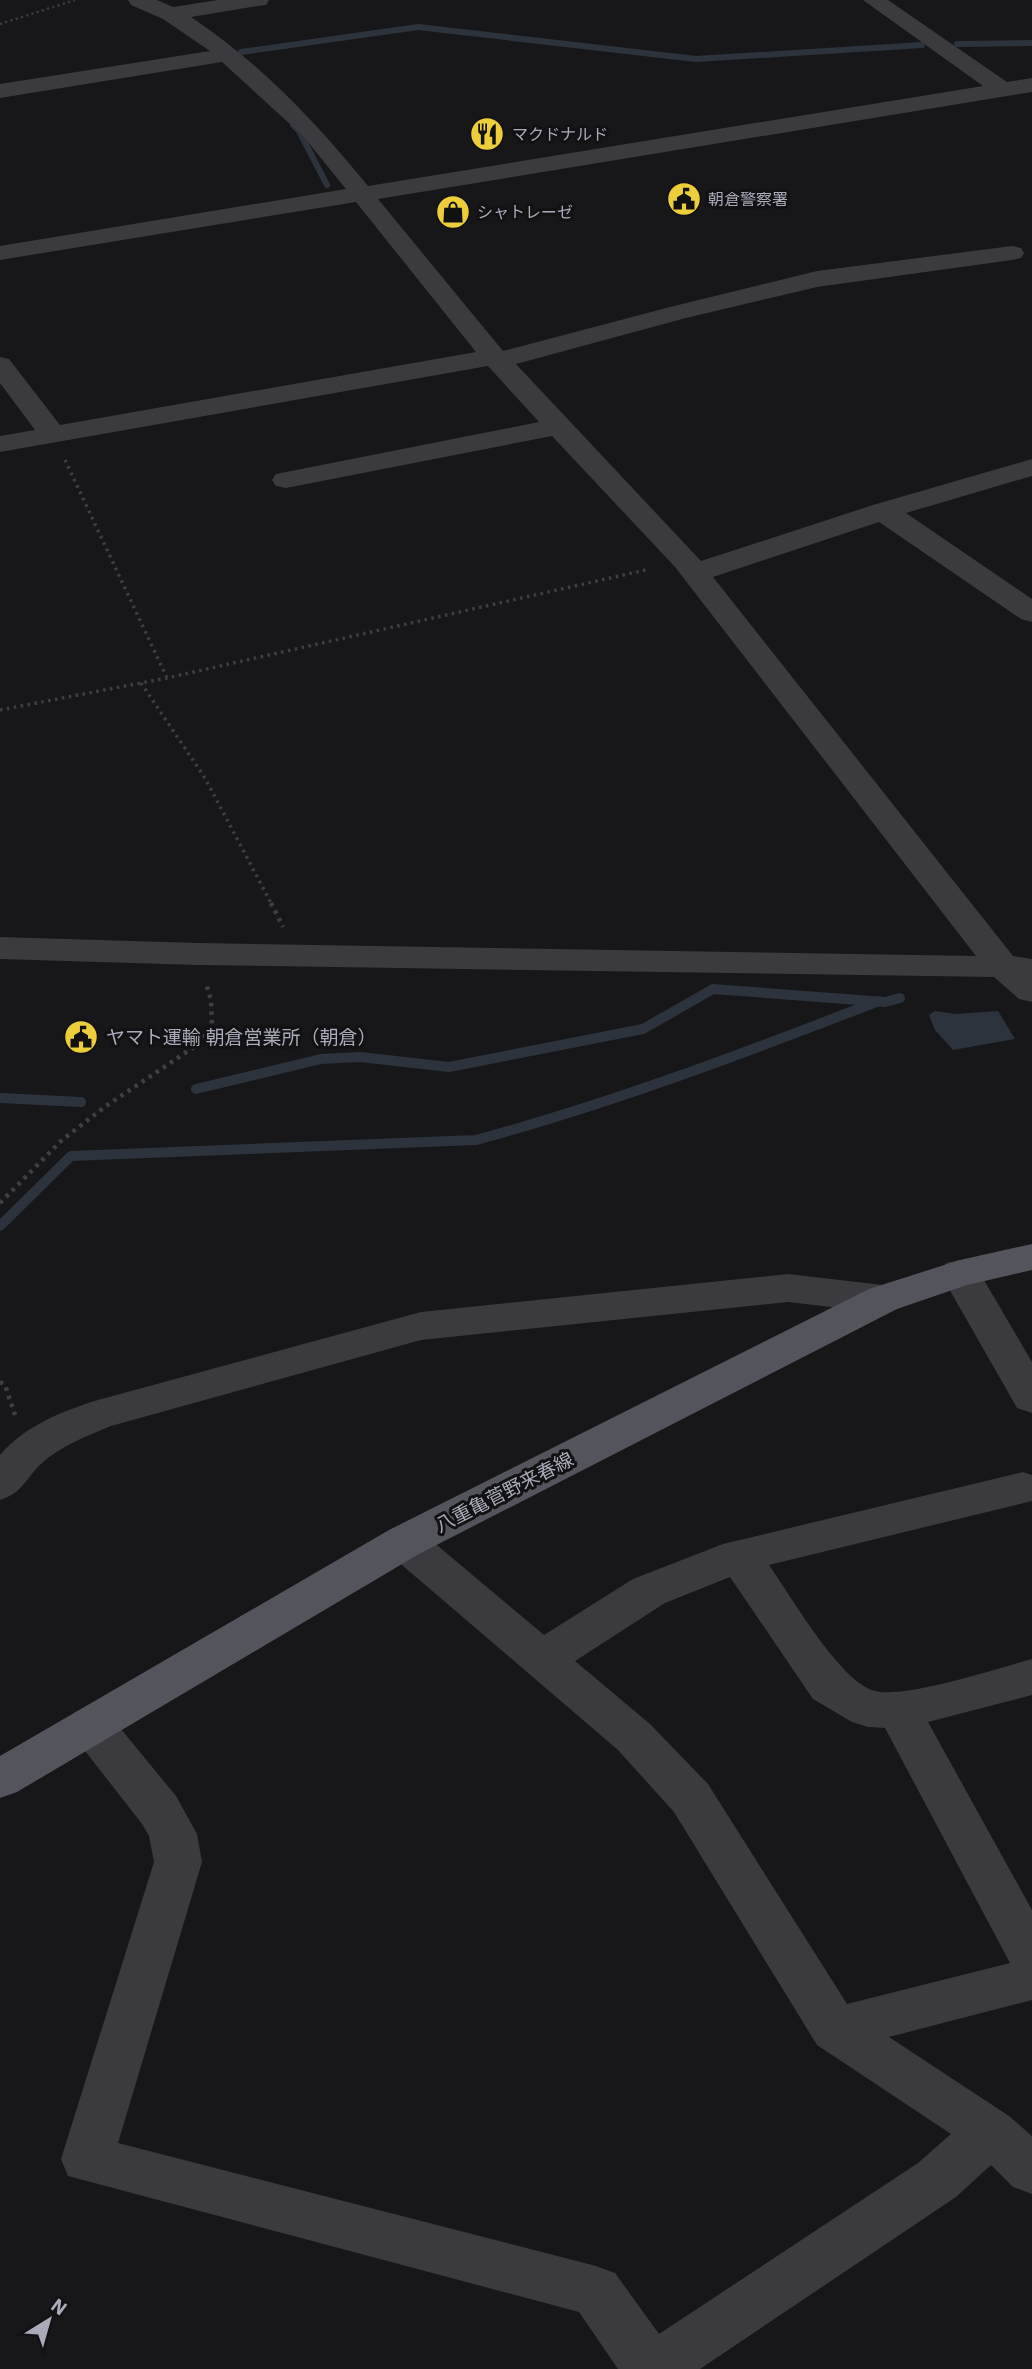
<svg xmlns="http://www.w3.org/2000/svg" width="1032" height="2369" viewBox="0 0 1032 2369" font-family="'IBM Plex Sans','Noto Sans JP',sans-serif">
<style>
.water{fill:#2d333c}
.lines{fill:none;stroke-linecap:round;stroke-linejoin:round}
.stream-far1{stroke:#2d333c;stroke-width:6}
.stream{stroke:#2d333c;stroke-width:10}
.path-far2{stroke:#3e3f44;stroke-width:2.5;stroke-dasharray:2 3.5;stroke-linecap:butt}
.path-far1{stroke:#3e3f44;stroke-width:3.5;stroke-dasharray:2.5 4.5;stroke-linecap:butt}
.path{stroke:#3e3f44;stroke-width:4.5;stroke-dasharray:3.5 5;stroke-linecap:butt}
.minor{fill:#3a3a3f;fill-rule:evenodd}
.major{fill:#54545c;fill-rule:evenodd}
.labels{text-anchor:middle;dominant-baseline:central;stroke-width:6;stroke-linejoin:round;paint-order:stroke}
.far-poi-label{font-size:16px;fill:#a9abb8;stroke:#121214;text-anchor:start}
.poi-label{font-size:19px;fill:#a9abb8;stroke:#121214;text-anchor:start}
.street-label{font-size:19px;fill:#a9abb8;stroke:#121214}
</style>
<rect width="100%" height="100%" fill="#171719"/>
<!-- water -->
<path class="water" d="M935,1011L956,1014L998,1011L1015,1039L953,1050L935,1030L929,1015Z"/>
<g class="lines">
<!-- stream-far1 -->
<path class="stream-far1" d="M957,44L1032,43
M241,52L418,27L696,59L922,45
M293,125L299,131L327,185"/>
<!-- stream -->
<path class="stream" d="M196,1089L321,1059L360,1057L449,1067L643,1029L713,989L885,1002L900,998
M0,1098L81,1102
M0,1226L71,1156L476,1140C613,1103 747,1052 879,1001"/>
<!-- path-far2 -->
<path class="path-far2" d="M0,24L75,0"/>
<!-- path-far1 -->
<path class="path-far1" d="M65,460L167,678
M141,683L205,778L272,905
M0,710L167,678L650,569"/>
<!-- path -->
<path class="path" d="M271,903L283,927
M0,1203L62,1140L106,1106L200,1043L212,1025L211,1000L206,983
M0,1382L5,1385L16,1418"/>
<!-- minor -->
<path class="minor" d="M128,0H157L173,7L218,0H269L266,5L258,6L191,17C259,62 316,122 368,186L983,86L863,0H888L1007,82L1032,78V92L378,199L503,351L670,307L817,271L1012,246L1021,248L1024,253L1021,258L1012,260L817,287L686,318L516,364L701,561L873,505L1032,459V476L906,513L1032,599V622L1021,619L879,522L713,577L1013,956L1032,959V1002L1019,999L994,977L198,965L0,959V937L198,943L976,956L675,567L552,436L286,488L276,486L272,480L276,474L286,472L539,422L488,366L0,452V436L35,430L0,383V357L9,359L60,425L476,352L356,202L0,260V246L346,189L303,136L222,62L0,98V84L210,51L163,19L131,5Z
M960,1260L974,1263L1032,1362V1413L1017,1408L940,1273L946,1263Z
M788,1274L883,1285L897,1289L903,1299L897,1309L883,1313L788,1302L421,1340L111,1426C87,1436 60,1446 41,1464C25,1479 23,1493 0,1500V1455C25,1426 62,1411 98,1400L421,1312Z
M1023,1472L1032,1475V1501L769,1565C791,1596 840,1682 875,1691C904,1699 999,1668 1032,1659V1695L928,1722L1032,1910V2000L889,2037L1009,2116L1032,2136V2194L1013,2187L991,2165L956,2197L700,2369H618L579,2312L68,2176L61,2159L154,1862L149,1836L142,1824L75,1738L68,1725L75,1712L91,1707L107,1712L176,1796L197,1834L202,1862L118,2143L596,2266L615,2273L659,2334L918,2163L951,2134L817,2045L674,1812L618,1750L389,1554L382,1542L389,1530L404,1526L419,1530L544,1635L633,1579L723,1544ZM730,1577L813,1699L852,1722L868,1727L885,1728L1010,1963L847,2004L708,1784L650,1724L575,1661L665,1603Z"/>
<!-- major -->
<path class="major" d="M1032,1244V1270L967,1285L897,1309L419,1554L17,1792L0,1798V1756L389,1530L869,1289L960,1260Z"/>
</g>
<!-- icons -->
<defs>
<g id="restaurant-disc" transform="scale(1.75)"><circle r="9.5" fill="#ecce3b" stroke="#121214"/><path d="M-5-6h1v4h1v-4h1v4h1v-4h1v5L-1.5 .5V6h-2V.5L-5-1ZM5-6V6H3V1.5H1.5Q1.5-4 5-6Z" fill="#111"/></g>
<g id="civic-disc" transform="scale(1.75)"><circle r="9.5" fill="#ecce3b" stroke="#121214"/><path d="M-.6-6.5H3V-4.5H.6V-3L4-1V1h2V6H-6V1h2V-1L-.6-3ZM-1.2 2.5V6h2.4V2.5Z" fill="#111"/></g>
<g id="shop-disc" transform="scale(1.75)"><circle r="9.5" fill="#ecce3b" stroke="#121214"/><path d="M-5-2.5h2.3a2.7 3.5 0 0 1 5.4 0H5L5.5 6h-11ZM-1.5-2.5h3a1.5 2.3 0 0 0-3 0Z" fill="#111"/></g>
</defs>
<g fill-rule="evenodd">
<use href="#restaurant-disc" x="487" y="134"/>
<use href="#civic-disc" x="684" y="199"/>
<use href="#shop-disc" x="453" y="212"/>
<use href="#civic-disc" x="81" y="1037"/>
</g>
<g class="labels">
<!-- far-poi labels -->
<g class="far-poi-label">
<text x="512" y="134">マクドナルド</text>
<text x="708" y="199">朝倉警察署</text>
<text x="477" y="212">シャトレーゼ</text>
</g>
<!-- poi labels -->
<g class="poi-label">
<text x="106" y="1037">ヤマト運輸 朝倉営業所（朝倉）</text>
</g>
<!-- street labels -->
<g class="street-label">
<text transform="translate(504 1492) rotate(-27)">八重亀菅野来春線</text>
</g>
</g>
<!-- north arrow -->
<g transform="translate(49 2320) rotate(37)" stroke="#121214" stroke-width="5" paint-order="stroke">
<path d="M0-5L12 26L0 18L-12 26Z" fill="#a9abb8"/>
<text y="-10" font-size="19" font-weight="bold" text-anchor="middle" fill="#a9abb8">N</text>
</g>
</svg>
